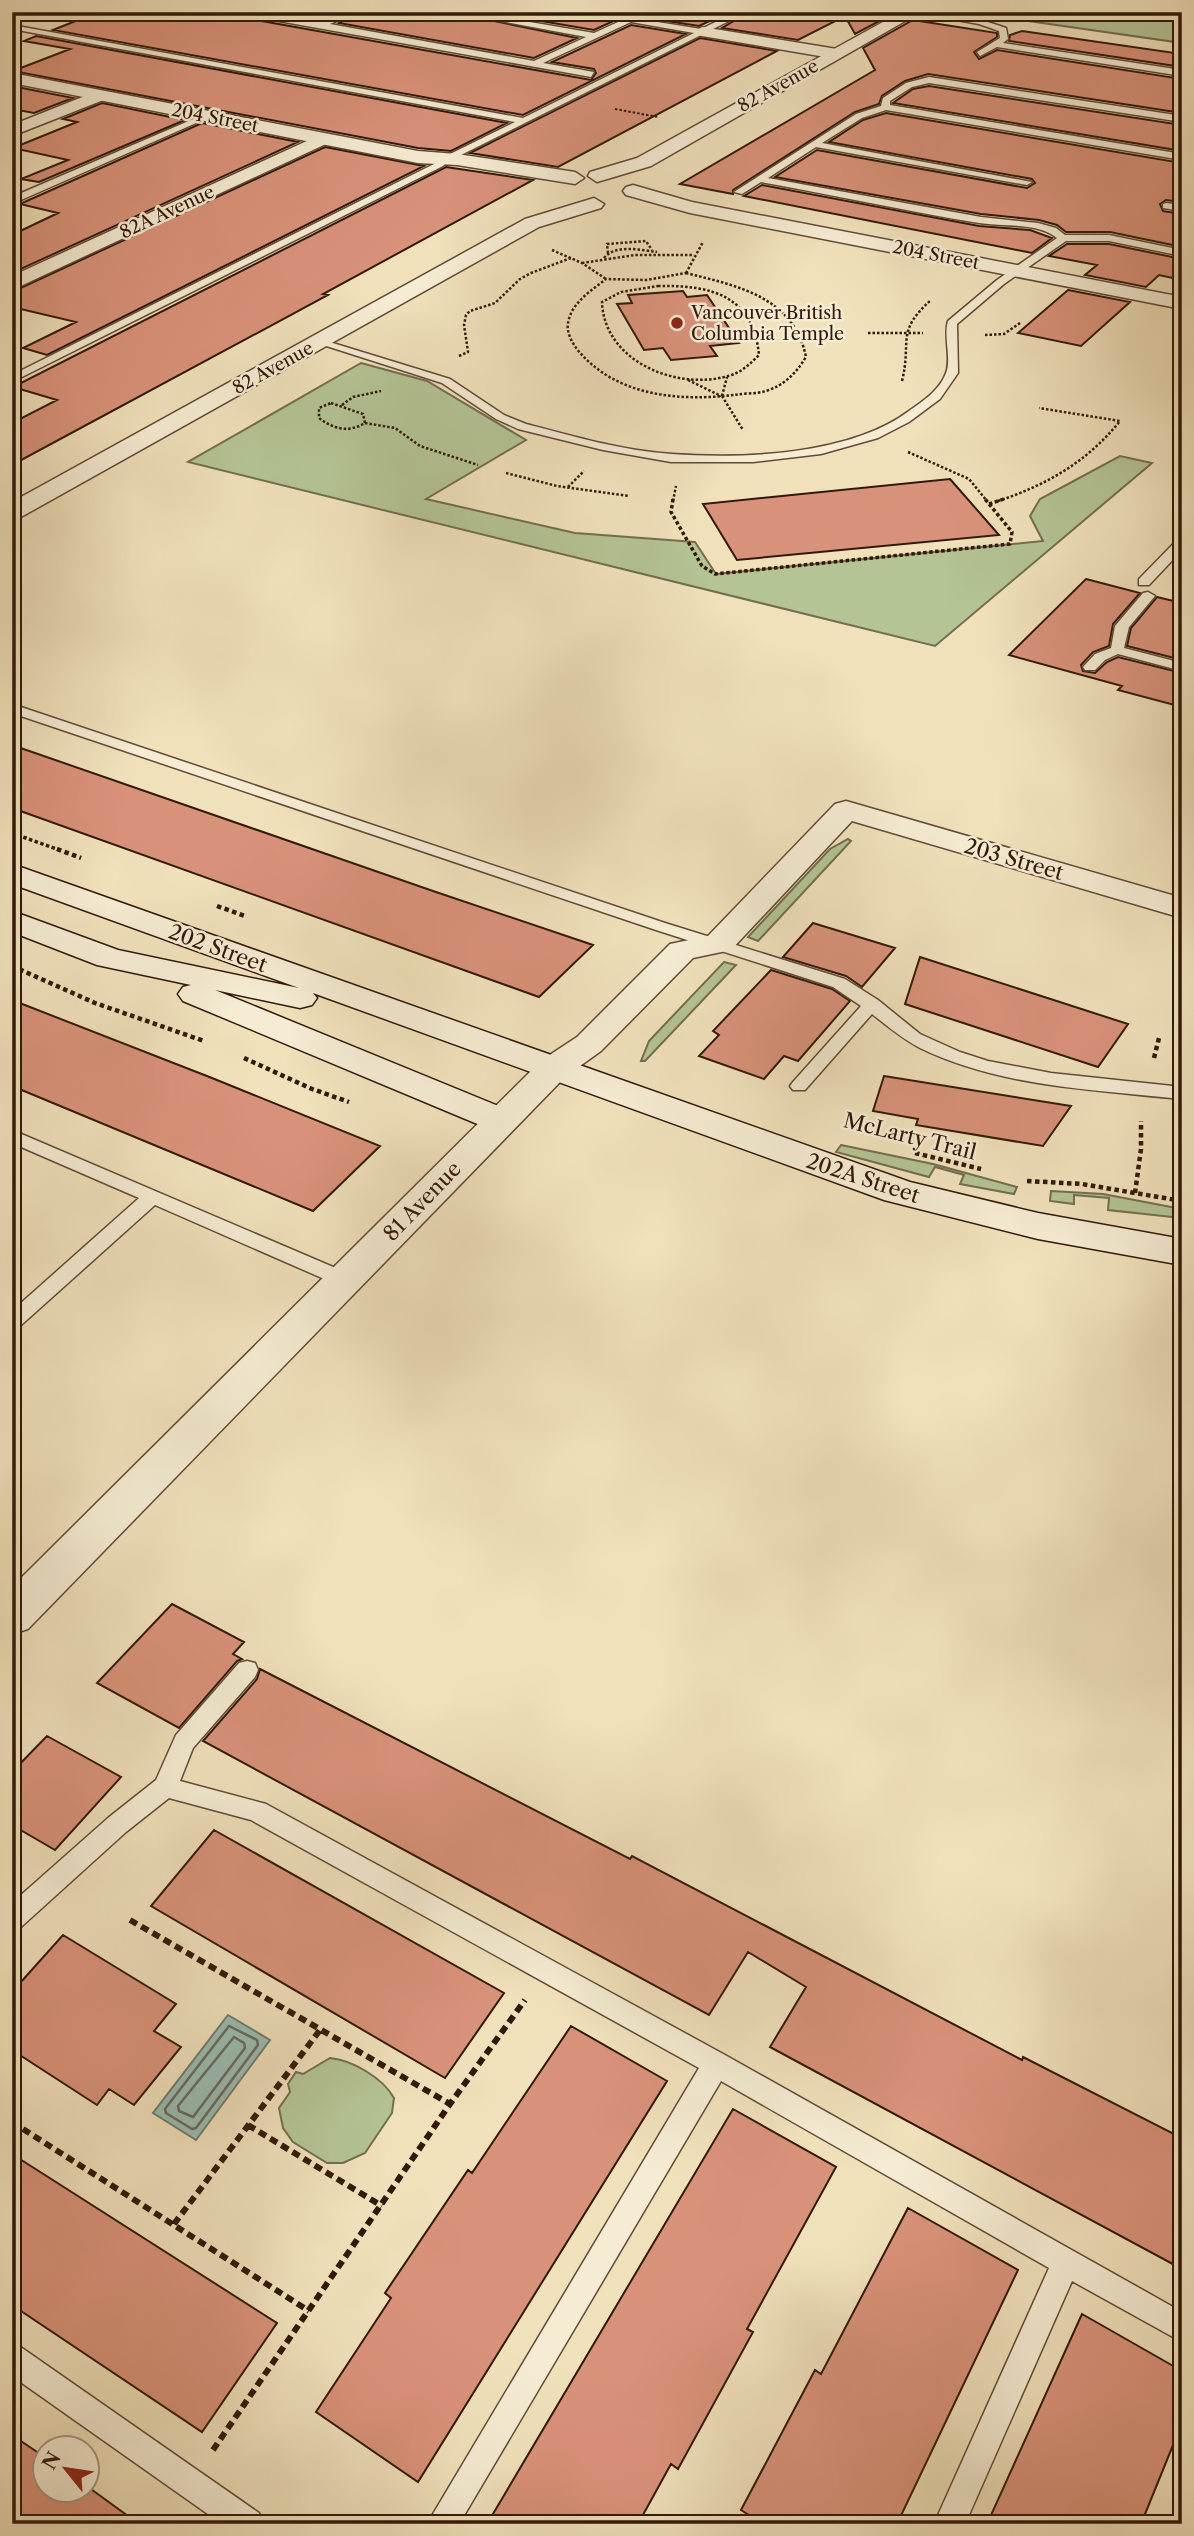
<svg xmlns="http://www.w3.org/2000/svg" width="1194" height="2536" viewBox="0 0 1194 2536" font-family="'Libre Caslon Text',serif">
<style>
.green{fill:#b4c495;stroke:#726e4f;stroke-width:2}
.water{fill:#9abdb3;stroke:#707b6f;stroke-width:2}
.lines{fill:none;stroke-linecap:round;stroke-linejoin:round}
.shore{stroke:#666a5e;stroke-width:2.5}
.building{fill:#d9927a;stroke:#311809;stroke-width:2}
.service-casing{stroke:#614a36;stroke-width:3}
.minor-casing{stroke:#614a36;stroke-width:3}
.tertiary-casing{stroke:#614a36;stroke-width:3}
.secondary-casing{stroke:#311809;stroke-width:3}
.path-far4{stroke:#311809;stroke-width:2;stroke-dasharray:2.5 2;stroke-linecap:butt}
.path-far3{stroke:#311809;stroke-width:2.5;stroke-dasharray:2.5 2;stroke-linecap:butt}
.path-far2{stroke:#311809;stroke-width:3.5;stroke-dasharray:3.5 2.5;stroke-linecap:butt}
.path-far1{stroke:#311809;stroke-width:4.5;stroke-dasharray:4.5 3.5;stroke-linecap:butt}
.path{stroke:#311809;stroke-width:6;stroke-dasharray:8 5;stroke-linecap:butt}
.service{fill:#f5ecd3;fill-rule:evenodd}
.minor{fill:#f5ecd3;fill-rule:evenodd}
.tertiary{fill:#f5ecd3;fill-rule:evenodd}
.secondary{fill:#f5ecd3;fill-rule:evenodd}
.poi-dot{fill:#8f2418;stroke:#f5ecd3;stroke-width:2.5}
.labels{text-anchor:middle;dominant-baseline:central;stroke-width:5;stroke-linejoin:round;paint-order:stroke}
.far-street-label{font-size:18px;fill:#311809;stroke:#f5ecd3}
.far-poi-label{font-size:18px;fill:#311809;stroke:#f5ecd3;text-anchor:start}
.street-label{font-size:21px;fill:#311809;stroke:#f5ecd3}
</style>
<rect width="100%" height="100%" fill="#f0e1bb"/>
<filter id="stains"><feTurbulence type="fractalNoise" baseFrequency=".00286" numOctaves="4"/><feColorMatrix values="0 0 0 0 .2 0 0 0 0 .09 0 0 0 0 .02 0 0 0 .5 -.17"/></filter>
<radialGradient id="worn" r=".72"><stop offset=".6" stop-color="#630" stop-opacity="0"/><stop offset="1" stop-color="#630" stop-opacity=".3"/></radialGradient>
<!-- green -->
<path class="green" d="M965,12H1182V43Z
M361,363L427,381L526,440L426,499L575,533L695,542L716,574L1043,541L1030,516L1040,499L1120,456L1152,463L935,646L188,462Z
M848,839L851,841L758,941L748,937L830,849Z
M724,962L736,965L645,1061H641L649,1041Z
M841,1145L933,1164L1017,1187L1014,1194L960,1184L964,1175L935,1167L929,1177L836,1152Z
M1051,1191L1103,1194L1182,1209L1181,1218L1108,1210L1109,1198L1074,1195V1204L1050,1201Z
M330,2058C352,2060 383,2078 394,2098L392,2113L365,2153L343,2163H327L293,2142L283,2128L279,2108L290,2092L288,2084L296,2072L303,2074Z"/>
<!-- water -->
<path class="water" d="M228,2015L270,2040L196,2140L153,2113Z"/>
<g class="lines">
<!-- shore -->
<path class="shore" d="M229,2026L257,2040L258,2045L196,2128L192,2129L166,2113L165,2109Z
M234,2037L244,2043L245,2048L193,2117L179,2111L178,2106Z"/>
</g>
<!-- building -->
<path class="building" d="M98,12H337L320,19L266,13L259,17L262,21L591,80L596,73L594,69L552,62L631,25L686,34L523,115L53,30Z
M358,12H450L577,38L534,58L339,23Z
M488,12H633L594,30Z
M654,12H729L699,26L647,18Z
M749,12H865L889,16L855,34L845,16L798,40L722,28Z
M913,20L997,33V37L974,52L979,59L997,50L1182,79V113L928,74L905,81L882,96L879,104L855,112L733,190V194L680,184L875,70L863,48Z
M1022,31L1182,54V67L1009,41L1010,35Z
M36,36L507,123L451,151L418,148L13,71L70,49L24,41Z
M700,38L777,51L558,167L470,153Z
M12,86L73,98L34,113L12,109Z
M929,86L1182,125V151L893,103L913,89Z
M102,103L185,120L39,182L21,179L68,160L13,148L77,122L63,119Z
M886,113L1182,163V202L1166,200L1160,204L1163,211L1182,214V247L1110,232H1066L1057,225L1039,220L981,214L775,177L817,150L1027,188L1035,183L1032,179L829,142L863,120Z
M202,123L298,142L12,273V235L58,213L20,204Z
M325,147L424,166L47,355L23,348L76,322L12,307V292Z
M446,167L533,180L323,294L328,295L12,465V423L57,400L13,387Z
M762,185L979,226L1030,230L1052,238L1032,253L744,196Z
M1067,244H1109L1182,259V280L1159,275L1146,287L1085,275L1097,265L1049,256Z
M1068,290L1130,302L1081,346L1018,333Z
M683,291L687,297L707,295L739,343L710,346L717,356L671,360L663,348L644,350L617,304L632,303L628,295Z
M950,479L999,535L737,560L703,504Z
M1086,579L1140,593L1113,624L1109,646L1093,652L1081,665L1083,671L1095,673L1107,662L1118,657L1182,673V707L1118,690L1122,686L1009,655Z
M1157,597L1182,603V660L1127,646L1131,628Z
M12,745L433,891L593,945L539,997L12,808Z
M813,923L895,948L862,987L846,976L783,957Z
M920,957L1128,1024L1098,1067L905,1004Z
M771,970L832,989L850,1001L798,1061L784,1056L764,1079L699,1056L719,1035L713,1031Z
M12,1000L212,1078L380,1146L313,1211L12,1086Z
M884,1076L1071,1106L1043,1146L916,1125L918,1119L873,1111Z
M172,1604L244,1642L233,1654L242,1659L237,1661L179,1728L97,1683Z
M260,1669L630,1859L632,1856L1022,2060L1023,2057L1182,2138V2269L770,2047L806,1987L748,1952L709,2015L203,1741L257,1679Z
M47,1736L121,1777L55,1850L12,1825V1772Z
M214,1830L504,1993L445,2078L151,1906Z
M63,1935L176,2004L154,2031L181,2047L134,2105L109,2089L97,2105L12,2050V1992Z
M571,2026L667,2081L418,2482L316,2412L391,2298L385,2293L468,2170L472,2173Z
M733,2109L836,2167L747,2329L753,2332L678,2469L671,2464L638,2524H487Z
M12,2154L277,2323L202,2432L12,2305Z
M908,2208L1018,2270L897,2524H763L741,2510L815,2370L821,2374Z
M1082,2314L1182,2371V2423L1141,2524H987Z
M12,2435L46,2458V2490H88V2487L139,2524H12Z"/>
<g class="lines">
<!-- service casing -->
<g class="service-casing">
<path id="service" d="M345,12H356L330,24L534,61L586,37L452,12H471L594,33L640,12H651L639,19L701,29L736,12H747L447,162L444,161V157L515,122L12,29V25L523,118L694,33L631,22L543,63L594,72L591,77L262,18L266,16L320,22Z
M913,12C945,12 976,17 1006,28L1008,39L1003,43L1182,70V76L997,47L980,56L977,52L1000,38L999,31L979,24Z
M929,77L1182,116V122L929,83L912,87L890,101V105L1182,154V160L886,110L862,118L822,143L1032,182L1027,185L816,147L768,178L981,217L1038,223L1056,228L1065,235H1109L1182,250V256L1109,241H1066L1004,284L957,324L958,373L940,399L909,422L878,438L821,454L753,462H671L603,450L518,429L496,419L442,383L314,342L323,340L450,379L504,415L526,424C573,436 623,451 672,454C744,459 850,455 909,411C923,401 940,390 946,373C952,358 943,337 948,321L997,280L1057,238C1037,222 1004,227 979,223C906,211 834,195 761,182L742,194L734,192L856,114L881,106L883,98L906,83Z
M205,114L212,116L12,204V197Z
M440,161L445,164L443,166L12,382V375Z
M1166,203L1182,205V211L1163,208V204Z
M1182,538V550L1149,585H1139V579L1178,539Z
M1148,592L1155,596L1129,627L1124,648L1182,663V671L1118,654L1105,660L1095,670H1085L1083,667L1095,654L1111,648L1115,626L1143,593Z
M12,704L665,923L845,979L878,1000L920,1034L960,1052L988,1061L1051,1073L1182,1087V1099C1095,1090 1000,1087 920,1048C903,1039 887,1026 872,1014L805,1090H793L790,1086L793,1082L861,1006L833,987L653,929L12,713Z
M12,1130L352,1275L355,1280L352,1285H338L155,1205L19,1327L12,1329V1311L139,1198L12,1143Z
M247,1661L255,1663L258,1670L255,1677L193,1748L180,1781L266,1804L725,2055L1182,2312V2342L1072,2281L965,2524H934L1049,2268L721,2081L459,2524H427L699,2068L251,1820L169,1798L126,1832L21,1927L12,1930V1903L108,1818L156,1780L176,1735L239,1663Z
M12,2344L22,2348L259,2513L263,2524H222L12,2376Z"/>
</g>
<!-- minor casing -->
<g class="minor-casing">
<path id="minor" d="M12,12H30L12,21Z
M702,27L837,49L845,54L837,59L696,35L694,32Z
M100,90L109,95L106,99L12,136V125Z
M322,134L328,135L331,139L328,143L12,290V276Z
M846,801L1182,898V918L852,821L731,950L693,958L601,1051L566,1076L28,1629L12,1634V1587L542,1060L577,1037L670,944L708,936L835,804Z"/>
</g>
<!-- tertiary casing -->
<g class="tertiary-casing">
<path id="tertiary" d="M901,12H921L651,166L597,182L588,176L590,172L637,158Z
M12,73L418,151L457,154L575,172L584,178L575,184L457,165L418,163L12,83Z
M633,185L692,202L1182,297V309L690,213L626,195L623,191L626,187Z
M594,198L604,204L601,208L539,227L21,517L12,519V502L525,219Z"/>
</g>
<!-- secondary casing -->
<g class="secondary-casing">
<path id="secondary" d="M12,864L910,1182L1038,1213L1182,1239V1265L1038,1239L884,1200L313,993L317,998L312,1005L300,1008L215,990L513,1112L518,1120L513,1128L500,1131L487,1128L183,1001L178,994L183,987L191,985L97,965L12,932V911L118,950L299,988L12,884Z"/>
</g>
<!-- path-far4 -->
<path class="path-far4" d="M615,109L658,117"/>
<!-- path-far3 -->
<path class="path-far3" d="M552,250L582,263L606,279
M608,253L607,244L646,241L652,250
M604,258C615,244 641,250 657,252
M582,263L635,255H694
M686,273L703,242
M686,273C738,286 794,297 806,357C796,373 785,385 766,391C757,394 744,393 734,395C681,401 622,397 583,356C575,348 566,335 568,323C571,303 592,290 606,279L646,280Z
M658,286C711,285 753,295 759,355C750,364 741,373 728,376C676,391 604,361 602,302L621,292Z
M868,333H923
M985,335L1004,334L1020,323
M459,356L468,352L464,325L466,315L470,311L495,303L520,279L531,273L571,258
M688,380L721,396
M902,381C912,341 895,332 931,300
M722,396L743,430
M722,396L727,377
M331,403L363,414L365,423C349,433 333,429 319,418V408Z
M342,405L353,397L381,391
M365,423L395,428L420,446L478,465
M908,452L969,479L987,501
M506,473L557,486L629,496
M568,487L584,471
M673,501L676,486
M998,501C1047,485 1088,461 1120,421L1039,408"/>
<!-- path-far2 -->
<path class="path-far2" d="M673,499L671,512L702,566L715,574L1010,544L1012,532L985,499
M989,504L1004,499
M12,833L62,851"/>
<!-- path-far1 -->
<path class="path-far1" d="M57,849L81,858
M217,906L245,916
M12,966L95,1003L204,1041
M244,1058L312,1089L349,1102
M1154,1058L1159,1038
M915,1153L981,1169
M1027,1181L1082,1184L1182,1201
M1135,1193L1141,1149V1121"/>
<!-- path -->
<path class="path" d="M130,1920L450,2104
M12,2122L309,2311
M248,2125L382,2206
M174,2224L320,2030
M213,2450L450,2104L525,2000"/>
<!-- service -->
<use href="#service" class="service"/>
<!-- minor -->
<use href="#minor" class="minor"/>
<!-- tertiary -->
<use href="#tertiary" class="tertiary"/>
<!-- secondary -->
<use href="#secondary" class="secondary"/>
</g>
<!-- markers -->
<circle class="poi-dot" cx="677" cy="323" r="7"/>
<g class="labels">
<!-- far-street labels -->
<g class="far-street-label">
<text transform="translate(778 86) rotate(-29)">82 Avenue</text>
<text transform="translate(215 118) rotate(11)">204 Street</text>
<text transform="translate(167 212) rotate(-25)">82A Avenue</text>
<text transform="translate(936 255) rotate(11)">204 Street</text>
<text transform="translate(273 368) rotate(-29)">82 Avenue</text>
</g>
<!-- far-poi labels -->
<g class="far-poi-label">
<text x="691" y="313">Vancouver British<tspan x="691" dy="21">Columbia Temple</tspan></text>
</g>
<!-- street labels -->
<g class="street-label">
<text transform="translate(1014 859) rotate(16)">203 Street</text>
<text transform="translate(218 948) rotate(20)">202 Street</text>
<text transform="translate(910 1136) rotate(14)">McLarty Trail</text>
<text transform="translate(863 1178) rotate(18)">202A Street</text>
<text transform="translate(422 1201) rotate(-46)">81 Avenue</text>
</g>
</g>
<!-- margin -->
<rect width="1194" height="2536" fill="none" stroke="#f0e1bb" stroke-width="42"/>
<rect x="14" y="14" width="1166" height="2508" fill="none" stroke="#311809" stroke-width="3.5"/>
<rect x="21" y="21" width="1152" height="2494" fill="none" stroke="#311809" stroke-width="2"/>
<!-- north arrow -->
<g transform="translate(66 2469) rotate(300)"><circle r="33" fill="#f5ecd3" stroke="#a79782" stroke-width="2"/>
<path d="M0-5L12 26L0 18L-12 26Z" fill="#8f2418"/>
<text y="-10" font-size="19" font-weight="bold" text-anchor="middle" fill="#311809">N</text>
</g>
<rect width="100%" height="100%" filter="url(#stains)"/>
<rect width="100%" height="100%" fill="url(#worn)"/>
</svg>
